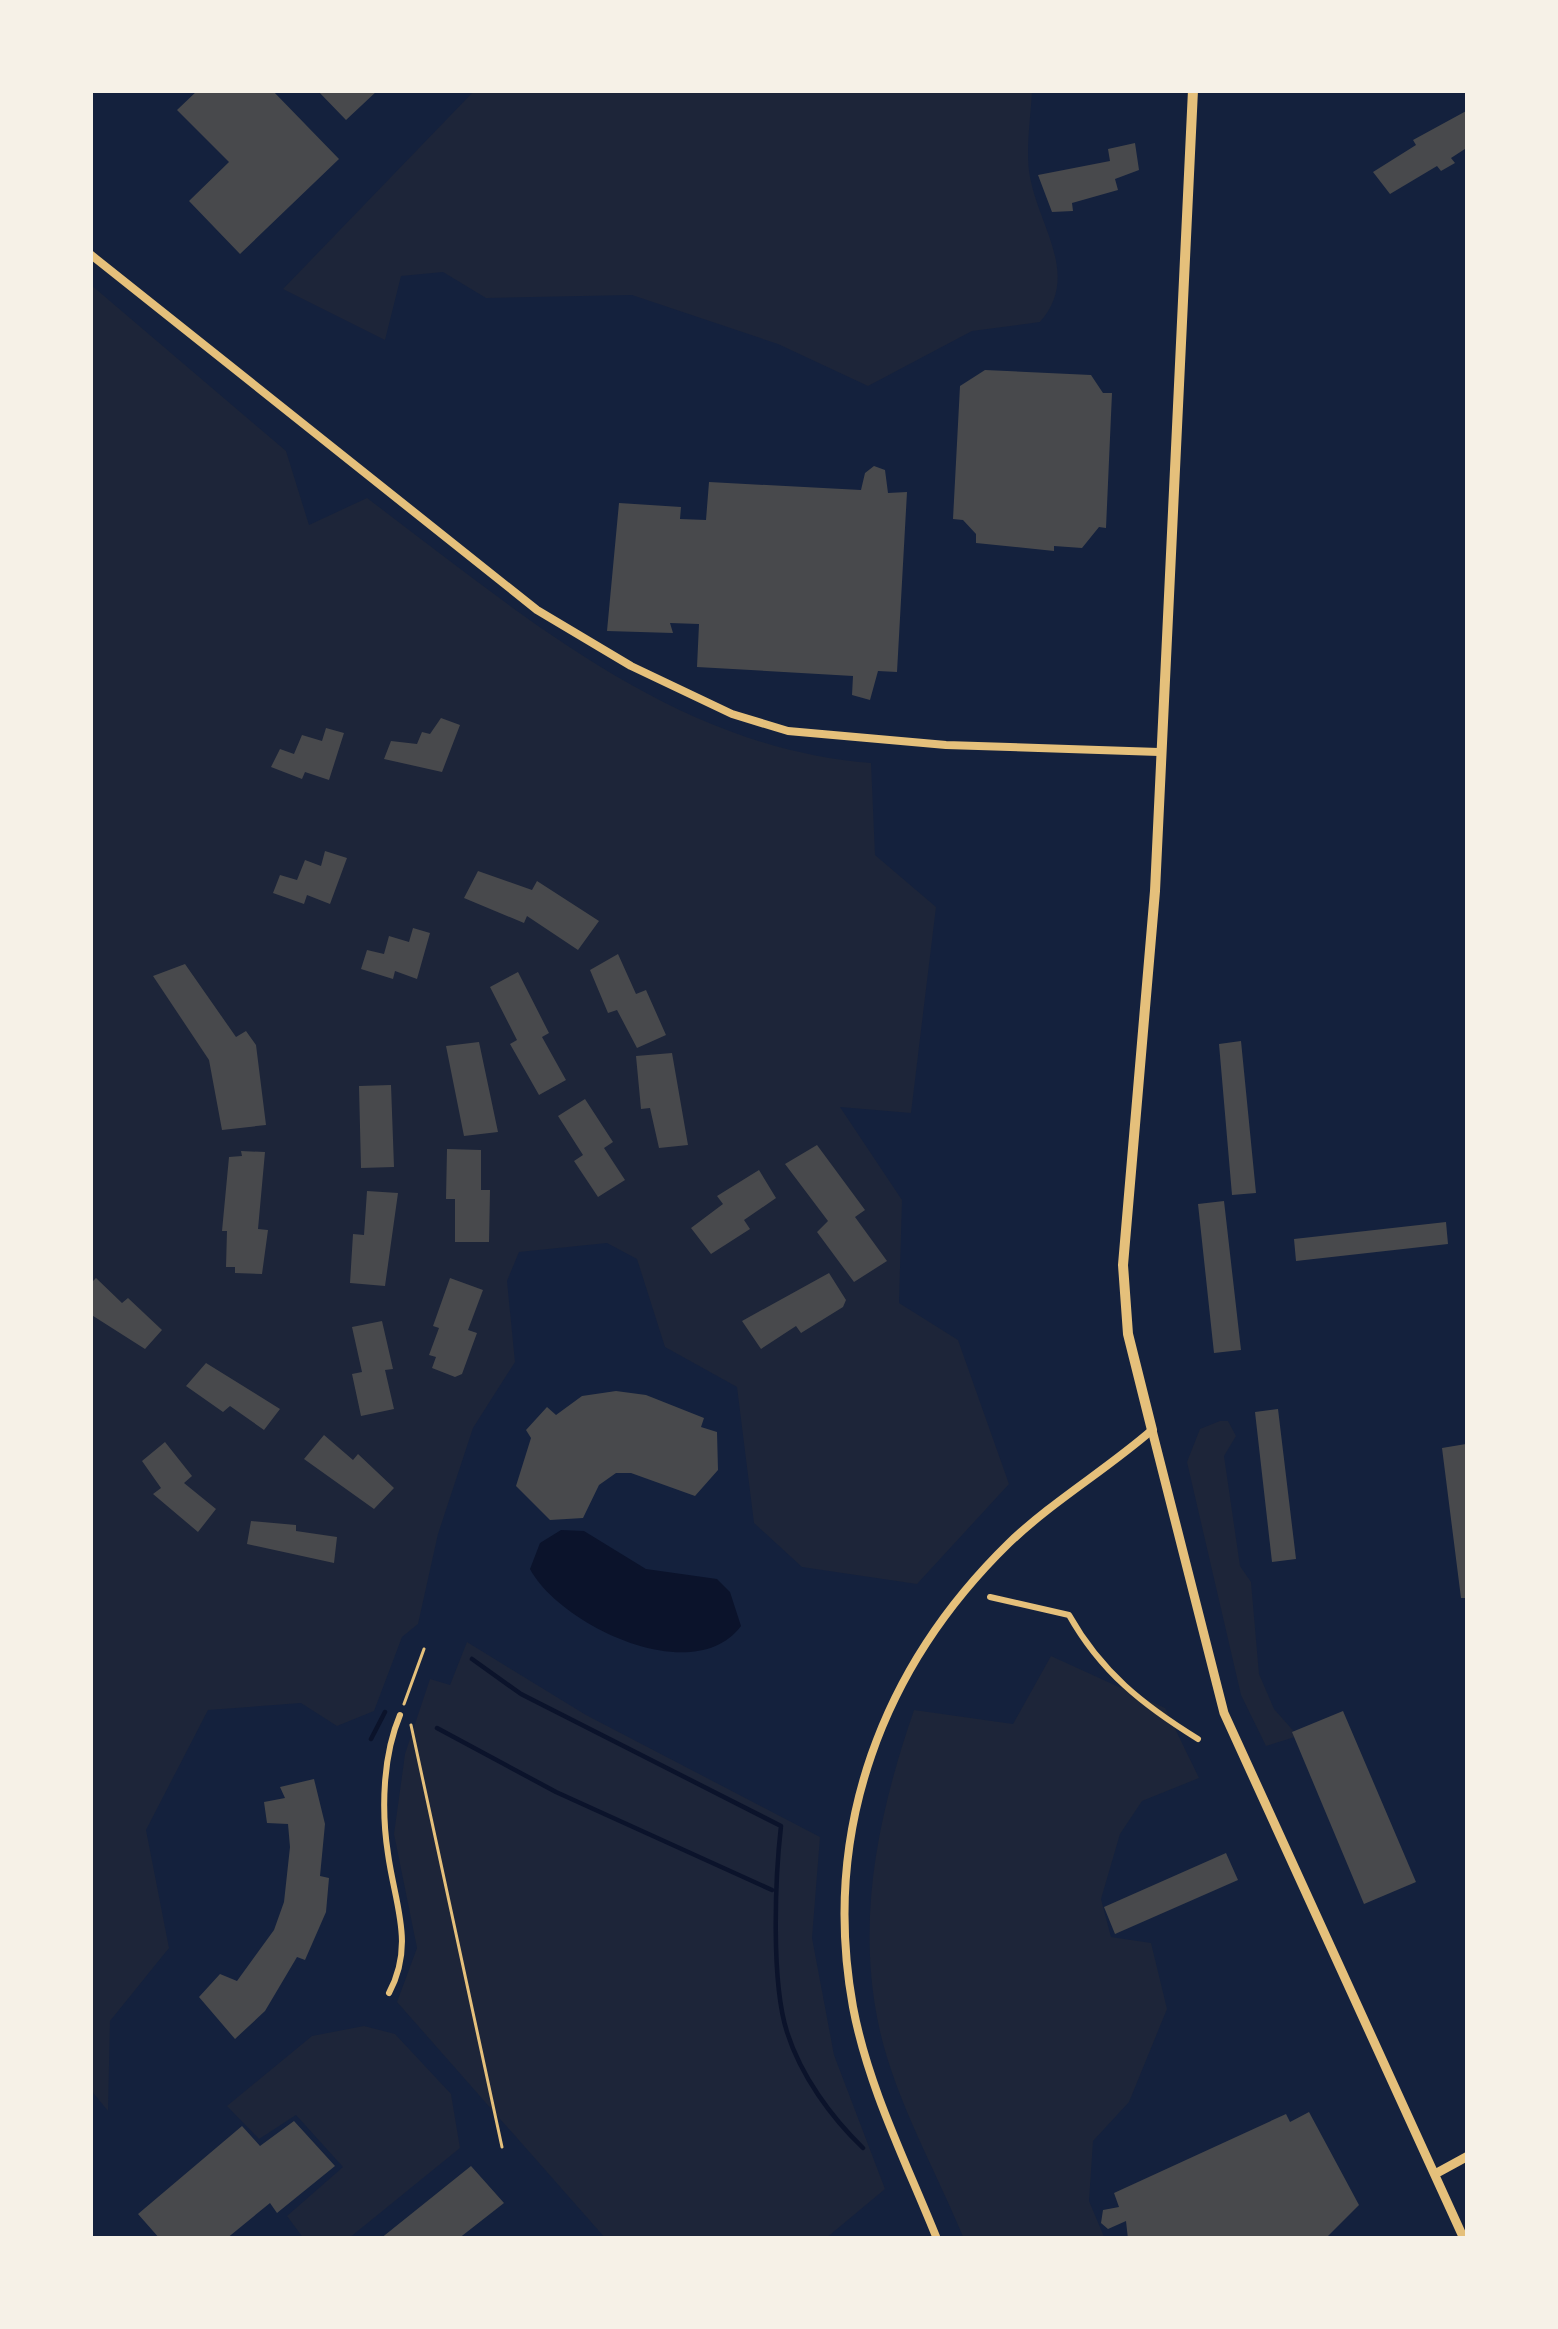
<svg xmlns="http://www.w3.org/2000/svg" width="1558" height="2329" viewBox="0 0 1558 2329" font-family="'Sofia Sans Condensed',sans-serif">
<style>
.green{fill:#1d2539}
.water{fill:#0b132b}
.lines{fill:none;stroke-linecap:round;stroke-linejoin:round}
.stream{stroke:#0b132b;stroke-width:4.5}
.building{fill:#48494c}
.path{stroke:#e5c07b;stroke-width:3}
.pedestrian{stroke:#e5c07b;stroke-width:6}
.minor{stroke:#e5c07b;stroke-width:8}
.tertiary{stroke:#e5c07b;stroke-width:9}
.secondary{stroke:#e5c07b;stroke-width:10}
</style>
<rect width="100%" height="100%" fill="#14213d"/>
<!-- green -->
<path class="green" d="M475,90H1032C1031,117 1025,151 1030,177C1039,227 1081,276 1040,322L972,331L868,386L778,344L632,295L486,298L443,272L401,276L385,340L283,289Z
M90,284L286,451L309,525L367,498C519,612 674,748 871,763L875,855L936,907L911,1113L840,1107L902,1200L899,1303L958,1340L1009,1484L917,1584L802,1567L754,1523L737,1387L665,1347L637,1259L607,1243L519,1252L507,1281L515,1362L473,1428L438,1534L418,1624L402,1637L374,1711L337,1726L301,1703L208,1710L146,1830L169,1948L110,2021L108,2111L90,2089Z
M1220,1421H1228L1236,1436L1224,1456L1240,1566L1251,1582L1259,1674L1274,1709L1298,1736L1266,1746L1241,1695L1187,1462L1200,1429Z
M467,1642L586,1715L820,1837L812,1938L834,2055L885,2189L825,2239H606L397,2002L417,1948L394,1834L405,1754L430,1679L450,1685Z
M1051,1656L1165,1708L1199,1778L1142,1801L1120,1834L1101,1899L1111,1937L1151,1943L1167,2009L1129,2102L1093,2141L1089,2201L1105,2239H964C935,2168 891,2093 877,2017C857,1911 880,1809 914,1710L1013,1724Z
M364,2026L395,2034L451,2094L460,2148L348,2239H304L287,2216L343,2167L296,2115L259,2139L227,2106L312,2036Z"/>
<!-- water -->
<path class="water" d="M561,1530L584,1531L646,1569L717,1579L730,1592L741,1626C693,1690 559,1624 530,1569L540,1543Z"/>
<g class="lines">
<!-- stream -->
<path class="stream" d="M472,1659L521,1694L781,1826C775,1879 771,1982 787,2032C801,2076 831,2117 863,2148
M437,1728L556,1792L772,1890
M371,1739L385,1712"/>
</g>
<!-- building -->
<path class="building" d="M198,90H272L339,159L240,254L189,201L229,162L177,110Z
M317,90H378L346,120Z
M1468,110V147L1451,158L1455,163L1441,171L1437,166L1390,194L1373,172L1416,145L1413,140Z
M1135,143L1139,170L1115,179L1118,190L1072,203L1073,211L1052,212L1038,175L1110,161L1108,149Z
M985,370L1091,375L1103,393H1112L1106,528L1099,527L1082,548L1054,546V551L976,543V534L963,520L953,519L960,386Z
M874,466L885,470L888,493L907,492L897,672L878,671L870,700L852,695L853,676L697,667L699,624L670,623L673,633L607,631L619,503L681,507L680,519L706,520L709,482L861,490L865,473Z
M441,718L460,725L442,772L384,759L391,741L417,744L422,732L430,734Z
M326,728L344,733L329,780L305,772L302,779L271,767L280,749L294,754L302,735L322,741Z
M325,851L347,858L330,904L307,895L304,904L273,893L280,875L297,880L305,860L321,866Z
M478,871L532,890L537,881L599,921L578,950L527,916L524,923L464,898Z
M413,928L430,933L417,979L395,971L393,979L361,969L367,950L384,954L389,936L409,942Z
M618,954L636,994L646,990L666,1035L637,1048L617,1010L608,1013L590,970Z
M185,964L236,1037L246,1031L256,1045L266,1125L222,1130L209,1060L153,976Z
M518,972L549,1033L542,1037L566,1080L539,1095L510,1044L517,1040L490,987Z
M1241,1041L1256,1193L1232,1195L1219,1044Z
M479,1042L498,1132L464,1136L446,1046Z
M672,1053L688,1145L659,1148L650,1108L641,1109L636,1056Z
M391,1085L394,1167L361,1168L359,1086Z
M585,1099L613,1142L604,1148L625,1180L598,1197L574,1161L583,1155L558,1116Z
M817,1145L865,1210L855,1217L887,1261L854,1282L817,1232L828,1221L785,1164Z
M447,1149L481,1150V1190H490L489,1242H455V1199H446Z
M241,1151L265,1152L258,1229L268,1230L262,1274L235,1273V1267H226L227,1231H222L229,1157L242,1156Z
M759,1170L776,1198L744,1220L750,1229L711,1254L691,1228L723,1204L717,1196Z
M367,1191L398,1193L385,1286L350,1283L353,1234L364,1235Z
M1224,1201L1241,1350L1214,1353L1198,1204Z
M1446,1222L1448,1244L1296,1261L1294,1239Z
M829,1273L846,1300L843,1307L801,1333L796,1326L761,1349L742,1321Z
M96,1278L122,1303L128,1298L162,1330L145,1349L90,1314V1284Z
M450,1278L483,1290L468,1330L477,1333L462,1374L455,1377L432,1368L436,1357L429,1355L439,1328L433,1326Z
M382,1321L393,1369L385,1370L394,1409L361,1416L352,1374L362,1372L352,1327Z
M206,1363L280,1409L264,1430L230,1406L223,1412L186,1386Z
M616,1391L646,1395L704,1418L701,1427L717,1432L718,1470L695,1496L631,1473H616L599,1485L583,1518L550,1520L516,1486L531,1438L526,1430L547,1407L556,1415L582,1396Z
M1278,1409L1296,1559L1272,1562L1255,1412Z
M324,1435L353,1460L358,1454L394,1488L374,1509L304,1459Z
M165,1442L192,1476L184,1483L216,1509L198,1532L153,1494L161,1488L142,1461Z
M1466,1444L1468,1598H1461L1442,1448Z
M251,1521L296,1525V1531L337,1537L334,1563L247,1544Z
M1343,1711L1416,1882L1364,1904L1292,1732Z
M314,1779L325,1824L320,1876L329,1878L326,1912L305,1960L297,1957L265,2011L235,2039L199,1997L220,1974L237,1981L274,1930L284,1902L290,1847L288,1824L267,1823L264,1802L285,1798L280,1787Z
M1226,1853L1238,1880L1115,1934L1104,1907Z
M1309,2112L1359,2205L1325,2239H1128L1126,2221L1108,2229L1101,2223L1103,2210L1119,2207L1114,2193L1286,2114L1290,2122Z
M294,2121L335,2166L277,2213L270,2203L226,2239H160L138,2214L242,2126L260,2146Z
M471,2166L504,2203L458,2239H380Z"/>
<g class="lines">
<!-- path -->
<path class="path" d="M404,1704L424,1649
M411,1725L502,2147"/>
<!-- pedestrian -->
<path class="pedestrian" d="M990,1597L1069,1615C1101,1672 1143,1705 1198,1739
M389,1993C415,1944 395,1905 388,1854C381,1809 383,1755 400,1715"/>
<!-- minor -->
<path class="minor" d="M90,254L537,610L631,666L732,714L788,731L946,745L1159,752
M937,2239C907,2164 868,2087 853,2007C821,1830 882,1667 1009,1543C1053,1501 1106,1470 1152,1430"/>
<!-- tertiary -->
<path class="tertiary" d="M1152,1430L1224,1713L1464,2239
M1435,2174L1468,2156"/>
<!-- secondary -->
<path class="secondary" d="M1152,1430L1128,1334L1123,1265L1155,891L1193,90"/>
</g>
<!-- border -->
<rect width="1558" height="2329" fill="none" stroke="#f6f1e7" stroke-width="186"/>
</svg>
